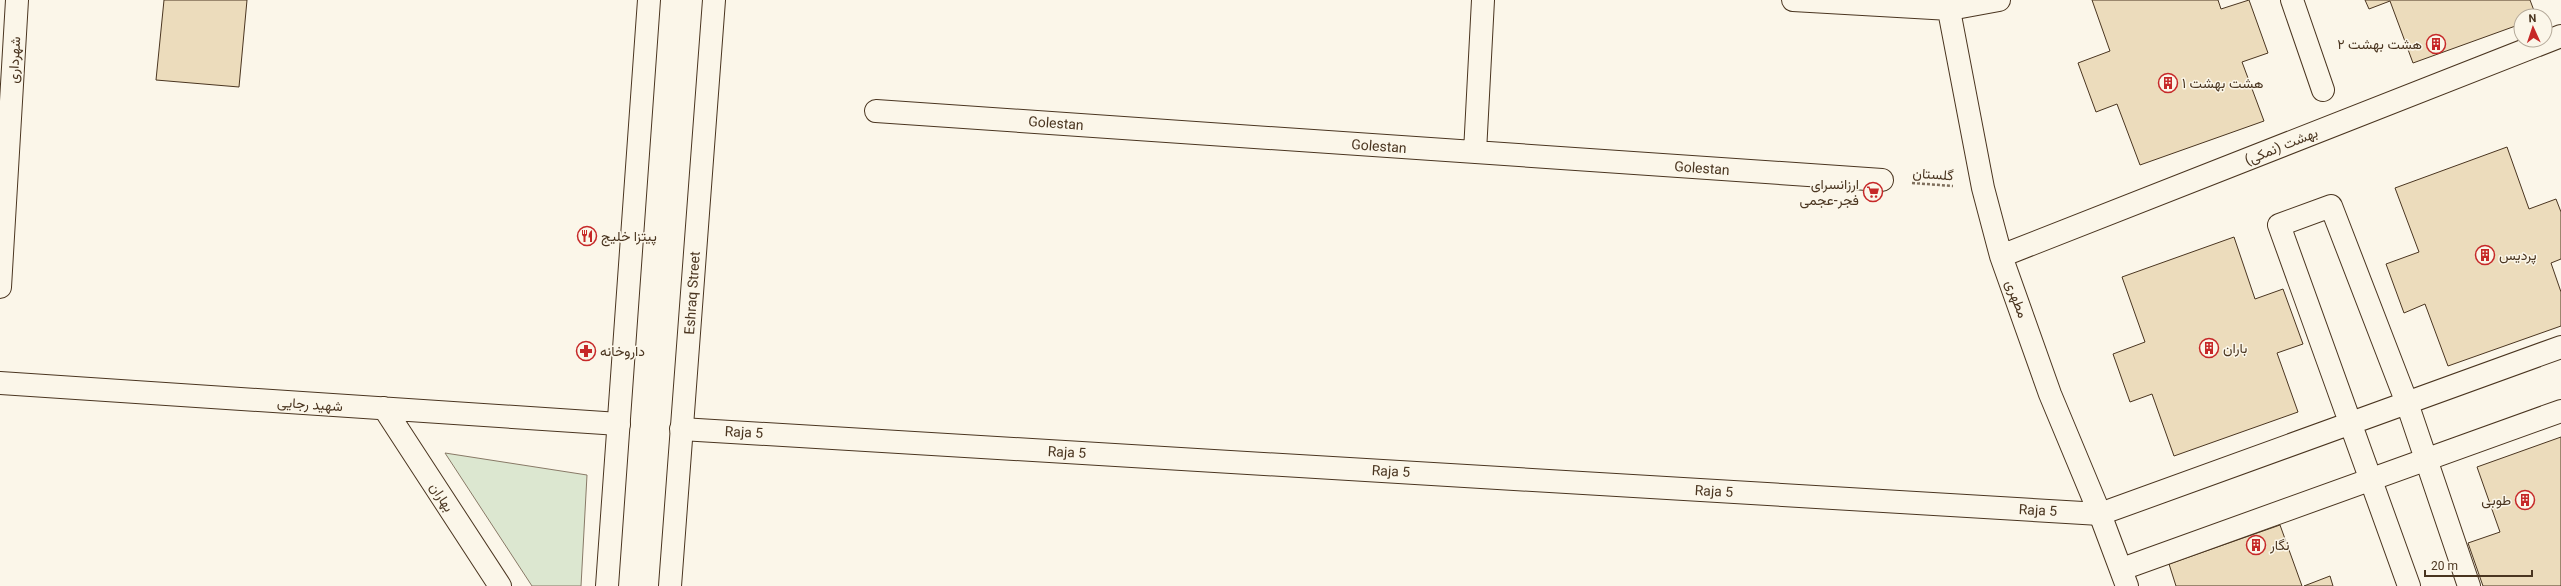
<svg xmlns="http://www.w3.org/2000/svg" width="2561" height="586" viewBox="0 0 2561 586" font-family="Roboto,Vazirmatn,sans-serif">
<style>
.green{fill:#dce7d0;stroke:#887966}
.building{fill:#ecdcbc;stroke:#4a3520}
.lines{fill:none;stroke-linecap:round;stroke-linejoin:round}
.street-casing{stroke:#4a3520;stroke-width:24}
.secondary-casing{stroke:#4a3520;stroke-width:24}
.path{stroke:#7f6f5c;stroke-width:2.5;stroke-dasharray:3 2;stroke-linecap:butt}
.street{stroke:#fbf6e9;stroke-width:22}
.secondary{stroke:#fbf6e9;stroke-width:22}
.labels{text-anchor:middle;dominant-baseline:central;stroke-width:3;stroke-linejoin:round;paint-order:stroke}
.poi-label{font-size:14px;fill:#4a3520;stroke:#fbf6e9;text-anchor:start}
.street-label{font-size:14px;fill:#4a3520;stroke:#fbf6e9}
</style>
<rect width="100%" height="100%" fill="#fbf6e9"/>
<!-- green -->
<path class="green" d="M445,453L587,475L581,586H532Z"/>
<!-- building -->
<path class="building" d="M164,0H247L239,87L156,80Z
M2092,0H2218L2221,9L2249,0L2268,53L2242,62L2264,121L2140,165L2117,104L2096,112L2078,63L2110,51Z
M2365,0H2530L2536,16H2521V24L2413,63L2390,1L2369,9Z
M2507,147L2529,209L2556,199L2561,212V259L2551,263L2561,292V326L2448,366L2425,304L2404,313L2386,264L2419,252L2395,188Z
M2234,237L2255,299L2283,289L2303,344L2277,353L2298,412L2174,456L2152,394L2130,402L2113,354L2145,342L2122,277Z
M2561,437V586H2483L2468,543L2500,532L2477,467Z
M2280,525L2302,586H2176L2169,564Z
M2330,576L2333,586H2304Z"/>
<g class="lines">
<!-- street casing -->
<g class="street-casing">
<path id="street" d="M2292,0L2323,90
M1950,9L1999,0
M876,111L1882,180
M1475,152L1483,0
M0,287L17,0
M0,383L619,424
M384,408L500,586
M681,429L2100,514L2561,347
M2122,569L2561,411
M2409,586L2279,225L2331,206L2407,403L2469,586"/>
</g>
<!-- secondary casing -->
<g class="secondary-casing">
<path id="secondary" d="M1793,0L1950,9
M1947,0L1983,188L2001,256L2050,394L2100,514L2127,586
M2001,256L2561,36
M607,586L649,0
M670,586L714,0"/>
</g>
<!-- path -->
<path class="path" d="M1912,183L1953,186"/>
<!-- street -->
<use href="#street" class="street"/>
<!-- secondary -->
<use href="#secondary" class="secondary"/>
</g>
<!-- icons -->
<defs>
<g id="building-ring" transform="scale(1)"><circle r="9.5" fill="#fbf6e9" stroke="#c62828" stroke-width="1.5"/><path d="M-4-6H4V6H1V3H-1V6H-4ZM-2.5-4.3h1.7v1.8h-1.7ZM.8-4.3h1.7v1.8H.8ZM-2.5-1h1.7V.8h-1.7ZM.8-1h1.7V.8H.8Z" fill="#c62828"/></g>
<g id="supermarket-ring" transform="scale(1)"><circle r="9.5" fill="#fbf6e9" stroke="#c62828" stroke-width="1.5"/><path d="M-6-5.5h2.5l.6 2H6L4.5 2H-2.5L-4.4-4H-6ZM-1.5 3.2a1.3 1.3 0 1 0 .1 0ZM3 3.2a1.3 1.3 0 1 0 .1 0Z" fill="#c62828"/></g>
<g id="restaurant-ring" transform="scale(1)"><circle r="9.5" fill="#fbf6e9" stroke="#c62828" stroke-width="1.5"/><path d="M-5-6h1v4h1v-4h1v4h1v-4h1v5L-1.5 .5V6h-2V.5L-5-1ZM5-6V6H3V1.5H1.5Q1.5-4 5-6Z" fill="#c62828"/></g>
<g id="pharmacy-ring" transform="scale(1)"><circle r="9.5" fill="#fbf6e9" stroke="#c62828" stroke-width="1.5"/><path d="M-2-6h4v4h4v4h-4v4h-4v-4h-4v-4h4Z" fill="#c62828"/></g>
</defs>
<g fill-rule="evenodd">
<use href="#building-ring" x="2436" y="44"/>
<use href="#building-ring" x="2168" y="83"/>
<use href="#supermarket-ring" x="1873" y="192"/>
<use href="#restaurant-ring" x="587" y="236"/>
<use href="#building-ring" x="2485" y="255"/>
<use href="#building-ring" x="2209" y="348"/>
<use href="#pharmacy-ring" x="586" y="351"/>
<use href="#building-ring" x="2525" y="500"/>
<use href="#building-ring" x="2256" y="545"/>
</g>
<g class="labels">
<!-- poi labels -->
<g class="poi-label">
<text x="2422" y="44" text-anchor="end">هشت بهشت ۲</text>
<text x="2182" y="83">هشت بهشت ۱</text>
<text x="1859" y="184" text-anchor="end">ارزانسرای<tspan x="1859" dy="16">فجر-عجمی</tspan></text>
<text x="601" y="236">پیتزا خلیج</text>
<text x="2499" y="255">پردیس</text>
<text x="2223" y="348">باران</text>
<text x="600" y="351">داروخانه</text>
<text x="2511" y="500" text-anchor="end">طوبی</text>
<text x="2270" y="545">نگار</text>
</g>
<!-- street labels -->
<g class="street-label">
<text transform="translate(14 60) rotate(-87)">شهرداری</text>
<text transform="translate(1056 123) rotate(4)">Golestan</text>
<text transform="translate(1379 146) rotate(4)">Golestan</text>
<text transform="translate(2281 146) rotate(-22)">بهشت (نمکی)</text>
<text transform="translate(1702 168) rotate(4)">Golestan</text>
<text transform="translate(1933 174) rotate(4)">گلستان</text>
<text transform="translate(692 293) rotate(-86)">Eshraq Street</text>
<text transform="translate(2017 299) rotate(70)">مطهری</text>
<text transform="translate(310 404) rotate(4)">شهید رجایی</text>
<text transform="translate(744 432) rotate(3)">Raja 5</text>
<text transform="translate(1067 452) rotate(3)">Raja 5</text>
<text transform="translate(1391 471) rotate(3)">Raja 5</text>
<text transform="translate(1714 491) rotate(3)">Raja 5</text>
<text transform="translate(442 497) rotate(57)">بهاران</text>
<text transform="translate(2038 510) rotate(3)">Raja 5</text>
</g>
</g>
<!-- north arrow -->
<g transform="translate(2533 28) rotate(357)"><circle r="19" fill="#fbf6e9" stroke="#b4a999"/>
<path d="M0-3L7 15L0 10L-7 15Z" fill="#c62828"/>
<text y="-6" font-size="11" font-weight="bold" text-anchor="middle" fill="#4a3520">N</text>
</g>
<!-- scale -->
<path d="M2425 570v6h107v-6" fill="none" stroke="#4a3520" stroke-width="2"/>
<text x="2431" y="570" font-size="12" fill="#4a3520" stroke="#fbf6e9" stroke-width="3" paint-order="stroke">20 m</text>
</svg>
